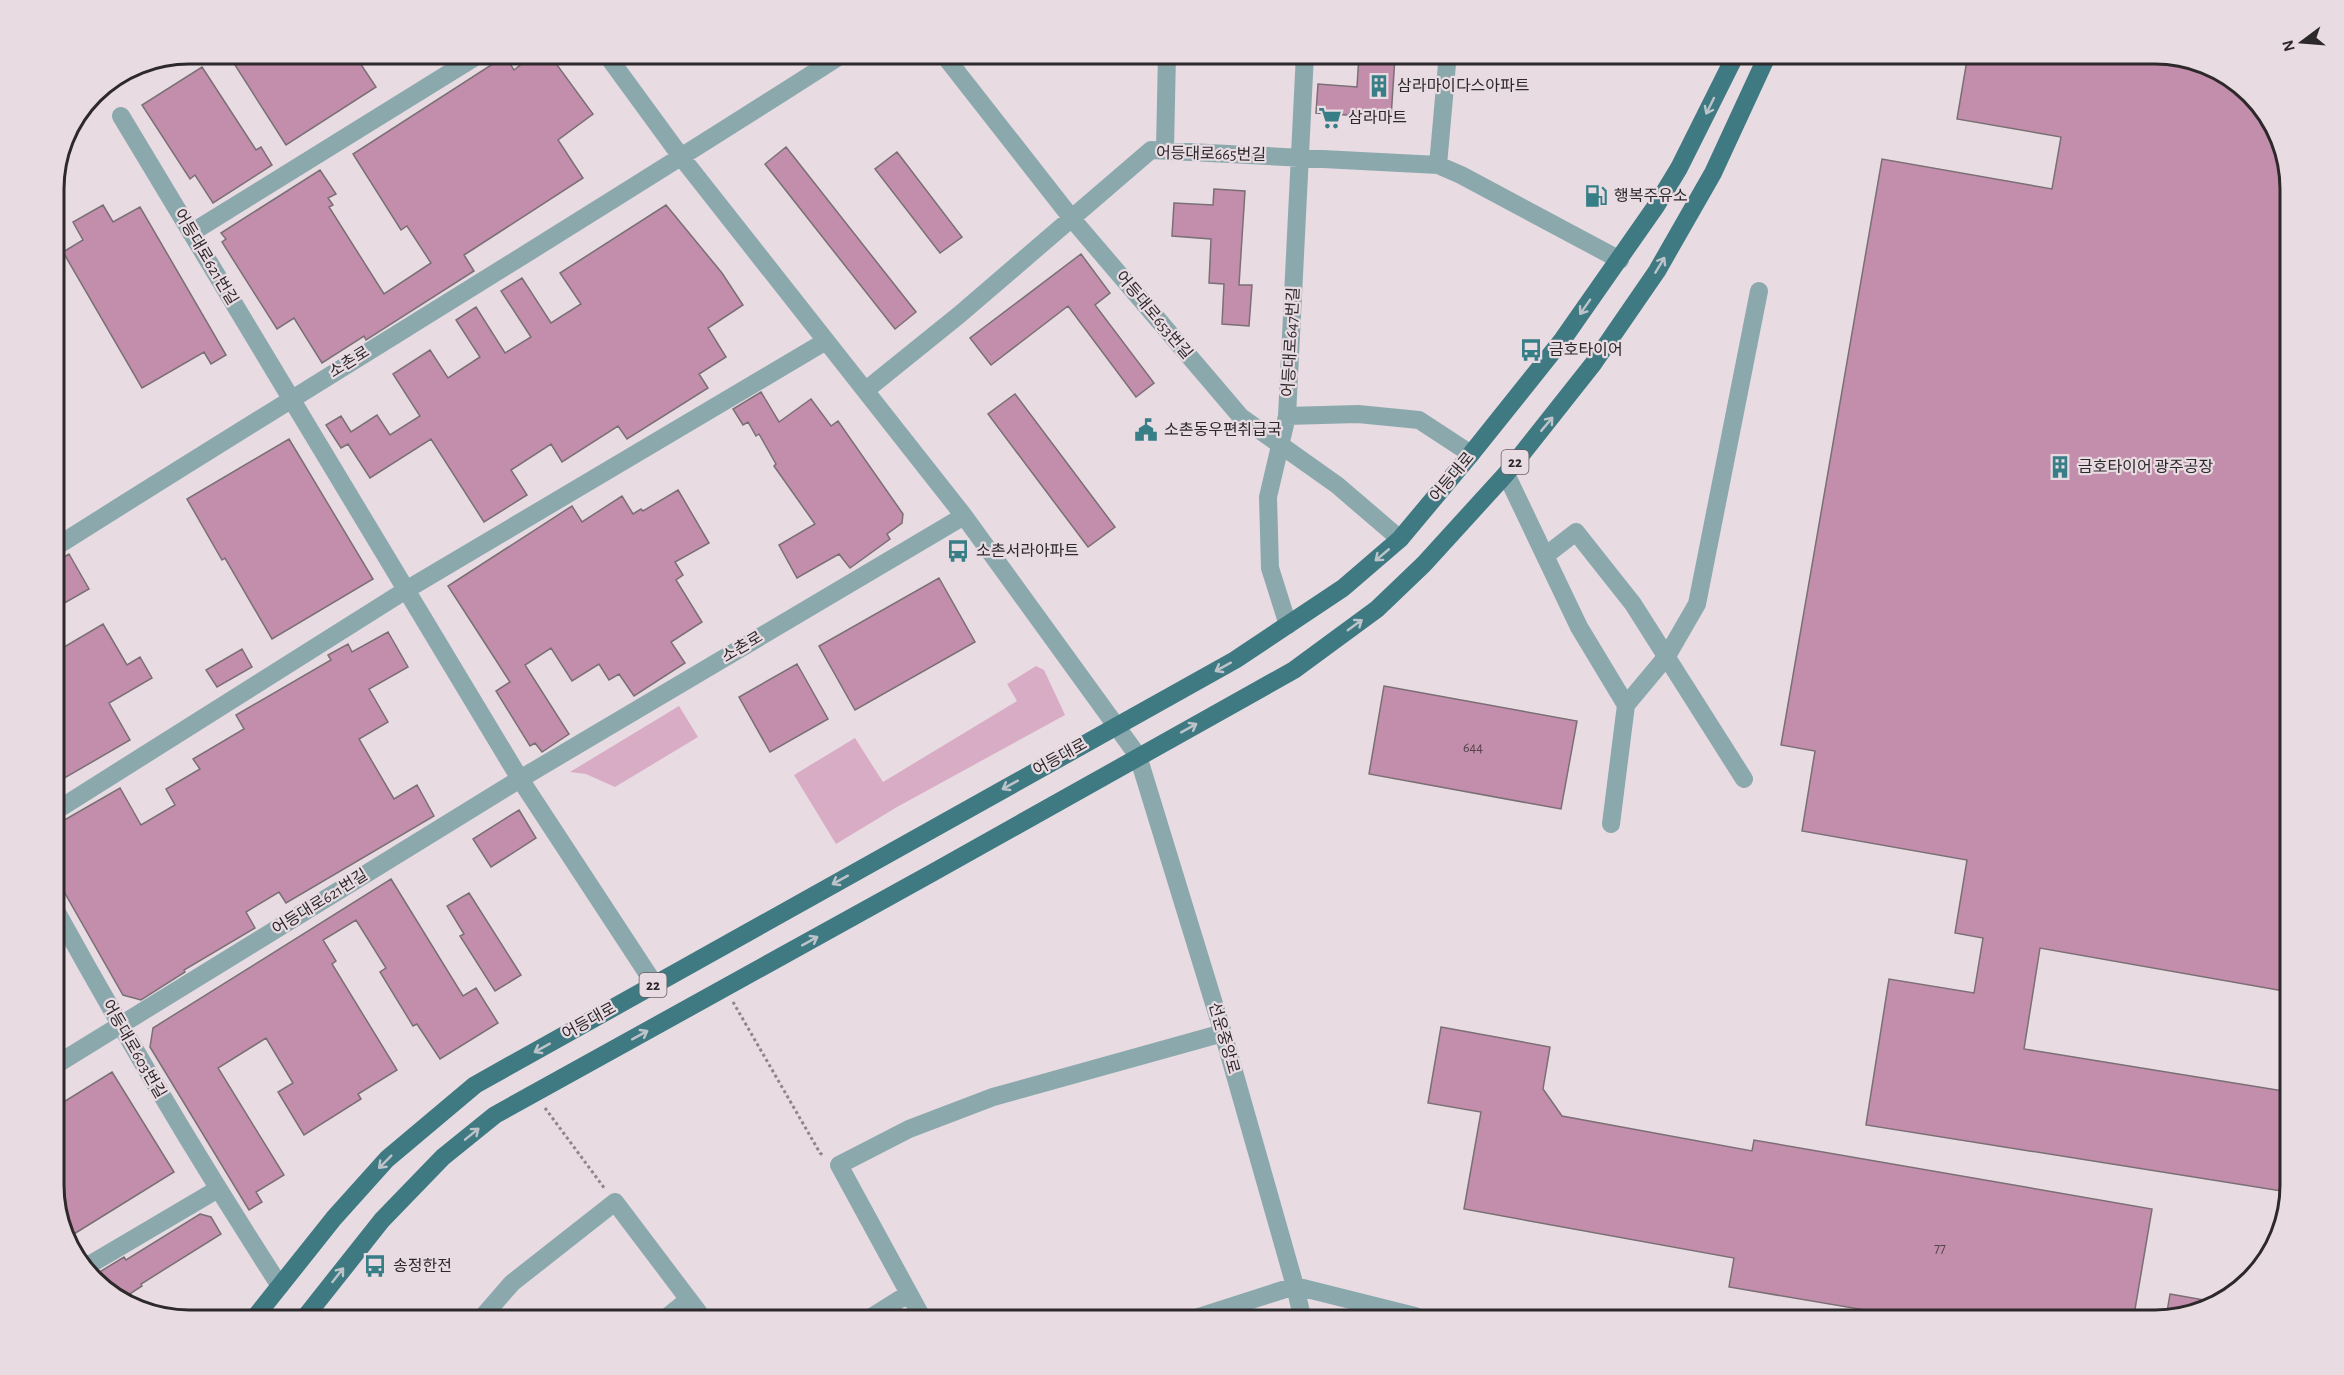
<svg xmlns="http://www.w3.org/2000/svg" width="2344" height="1375" viewBox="0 0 2344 1375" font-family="'Alegreya Sans','Noto Sans KR',sans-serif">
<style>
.green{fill:#d9acc5}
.building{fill:#c28eab;stroke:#7a6f75;stroke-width:1.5}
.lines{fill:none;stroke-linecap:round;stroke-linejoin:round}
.path{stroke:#8e858a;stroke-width:3;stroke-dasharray:3 3;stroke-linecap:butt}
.minor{stroke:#8ba9ad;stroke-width:18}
.major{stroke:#3f7a82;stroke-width:18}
.oneway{stroke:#bec3ca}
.labels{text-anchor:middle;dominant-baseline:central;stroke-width:4.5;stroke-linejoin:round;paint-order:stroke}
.number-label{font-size:14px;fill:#52424a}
.shield{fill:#e8dbe2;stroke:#655e61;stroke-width:1.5}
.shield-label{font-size:15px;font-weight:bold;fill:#2d282a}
.poi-label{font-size:16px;fill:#2d282a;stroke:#e8dbe2;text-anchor:start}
.street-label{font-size:16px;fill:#2d282a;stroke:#e8dbe2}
.rim{fill:none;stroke:#2d282a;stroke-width:3}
</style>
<rect width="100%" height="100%" fill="#e8dbe2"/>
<!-- green -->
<path class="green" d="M1036,666L1044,670L1065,715L897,807L836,844L794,775L855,738L883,782L1017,701L1007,684Z
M679,706L698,737L615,787L586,774L570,772Z"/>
<!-- building -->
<path class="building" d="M228,54H354L376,87L286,145Z
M534,54H549L593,114L558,140L583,178L464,255L474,271L366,340L364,336L322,363L294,318L277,329L222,242L226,239L221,233L320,170L336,194L328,198L333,205L329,207L384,294L431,263L407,226L401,230L353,154L505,56L514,70Z
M1968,54H2155L2222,72L2272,121L2290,181V992L2040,948L2024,1049L2290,1092L2288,1192L1866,1125L1889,979L1974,993L1983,938L1955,933L1967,860L1802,831L1815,751L1781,745L1882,159L2052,189L2061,137L1957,119Z
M1359,55L1395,57L1391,118L1316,113L1318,84L1357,87Z
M202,67L256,150L261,147L272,165L213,203L195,175L190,179L142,105Z
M786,147L916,312L895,329L765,164Z
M897,152L962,237L940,253L875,169Z
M1214,189L1245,191L1239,285H1252L1249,326L1222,324L1224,284L1209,283L1211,239L1172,236L1174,203L1213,205Z
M103,205L113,222L140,207L226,355L211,364L204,352L142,388L63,252L83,240L73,222Z
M666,205L722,273L743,305L708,328L726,357L699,374L708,388L627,439L618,426L562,462L551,444L511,470L527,495L484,522L431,439L370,478L348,444L341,448L326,425L341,416L351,432L377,415L390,435L420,416L393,374L430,350L448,378L480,357L456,320L476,307L505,353L531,337L501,291L522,278L551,323L581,304L560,273Z
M1081,254L1110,293L1095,305L1154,383L1136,397L1068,306L991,365L970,338Z
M761,392L779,422L811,399L831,426L838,421L903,514L902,523L887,534L890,539L850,568L839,554L797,578L779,545L815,524L774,466L776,464L759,434L756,436L748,422L743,425L733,409Z
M1015,394L1115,527L1088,547L988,414Z
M289,439L373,579L272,639L225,558L222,560L187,499Z
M678,490L709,543L675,562L683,575L676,580L702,622L671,642L685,663L634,696L619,674L609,680L599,664L572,681L551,648L525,665L569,734L542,752L535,743L530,746L496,691L510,682L448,586L572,506L582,522L622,496L633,514L641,509L643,511Z
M69,554L89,589L54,609V563Z
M939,578L975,642L855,710L819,646Z
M103,624L127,665L140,657L152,678L109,703L130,740L54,784V653Z
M388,632L408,667L369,689L388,722L359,739L394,799L417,785L434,816L286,903L279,892L246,912L255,928L184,970L185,972L141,1000L123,995L54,874V826L120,788L141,825L175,805L166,789L200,769L193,759L244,729L236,715L331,660L328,655L348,644L352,652Z
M242,649L252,667L217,687L206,670Z
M797,664L828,719L770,752L739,697Z
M1384,686L1577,721L1561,809L1369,774Z
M519,810L536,838L491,867L473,839Z
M391,879L463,996L476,988L498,1023L440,1059L417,1024L413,1026L380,972L386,968L356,920L323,940L336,961L332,964L397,1070L358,1094L361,1099L304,1135L278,1092L293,1083L266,1038L218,1068L284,1175L256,1192L262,1202L249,1210L150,1047L153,1028Z
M469,893L521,975L495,991L460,936L464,934L447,906Z
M1441,1027L1550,1047L1543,1089L1562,1116L1752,1151L1754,1140L2152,1209L2133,1321H1875L1877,1312L1729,1287L1734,1258L1464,1209L1481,1112L1428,1103Z
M112,1072L174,1172L69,1237L54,1194V1108Z
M200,1214L211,1217L221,1234L141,1284L142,1286L119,1301L93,1276L124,1257L126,1260Z
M2170,1294L2221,1303L2166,1318Z"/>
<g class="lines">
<!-- path -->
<path class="path" d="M733,1002L820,1153L824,1156
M545,1108L605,1189"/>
<!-- minor -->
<path class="minor" d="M606,54L682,158L964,516L1138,756L1223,1033L1295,1286L1303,1321
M943,54L1073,220L1241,417L1337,485L1400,539
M121,116L520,779L655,985
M1165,149L1167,54
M1438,165L1447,64
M191,233L480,54
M866,390L959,315L1151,150L1438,165L1461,175L1620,260
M1287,416L1358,414L1419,420L1471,454
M1506,474L1579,627L1626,705L1611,824
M54,548C316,382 582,222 843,54
M1545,556L1576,532L1633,604L1744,779
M1288,625L1270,568L1268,497L1287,416L1305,54
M1626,705L1667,656L1697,604L1759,291
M54,812L406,590L826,341
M54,907C125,1036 200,1162 280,1286
M54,1066L520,779L964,516
M84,1268L218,1189
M479,1321L512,1283L615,1202L705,1321
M662,1321L688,1300
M865,1321L908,1294
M924,1321L839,1165L909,1129L993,1097L1223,1033
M1186,1321L1295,1286L1415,1316L1427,1321"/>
<!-- major -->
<path class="major" d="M252,1321L334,1218L387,1159L475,1085L1235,660L1343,588L1400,539L1471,454L1563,339L1656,206L1679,168L1736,54
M302,1321L382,1220L443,1157L495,1115L932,873L1294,670L1377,609L1424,564L1506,474L1593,364L1657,271L1713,173L1768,54"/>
</g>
<!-- one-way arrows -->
<defs><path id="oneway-shaft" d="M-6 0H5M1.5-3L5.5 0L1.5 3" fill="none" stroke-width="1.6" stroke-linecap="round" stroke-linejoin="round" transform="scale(1.5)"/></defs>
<g class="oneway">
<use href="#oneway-shaft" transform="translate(1710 106) rotate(116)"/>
<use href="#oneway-shaft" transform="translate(1660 265) rotate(-59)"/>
<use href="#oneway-shaft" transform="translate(1585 307) rotate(125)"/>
<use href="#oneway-shaft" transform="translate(1547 424) rotate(-50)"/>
<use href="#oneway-shaft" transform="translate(1382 555) rotate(140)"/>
<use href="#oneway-shaft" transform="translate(1355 625) rotate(-36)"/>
<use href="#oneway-shaft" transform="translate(1223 667) rotate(151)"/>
<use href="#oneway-shaft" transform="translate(1189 728) rotate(-29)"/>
<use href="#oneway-shaft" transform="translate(1010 785) rotate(151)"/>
<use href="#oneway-shaft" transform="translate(840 880) rotate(151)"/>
<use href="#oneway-shaft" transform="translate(810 941) rotate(-29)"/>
<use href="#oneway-shaft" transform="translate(640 1035) rotate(-29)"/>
<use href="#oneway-shaft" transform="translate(542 1048) rotate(151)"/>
<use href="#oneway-shaft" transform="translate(472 1134) rotate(-39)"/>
<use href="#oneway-shaft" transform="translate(385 1162) rotate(135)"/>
<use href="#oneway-shaft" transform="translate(338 1275) rotate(-52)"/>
</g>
<!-- icons -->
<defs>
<g id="building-bare" transform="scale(1.8)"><path d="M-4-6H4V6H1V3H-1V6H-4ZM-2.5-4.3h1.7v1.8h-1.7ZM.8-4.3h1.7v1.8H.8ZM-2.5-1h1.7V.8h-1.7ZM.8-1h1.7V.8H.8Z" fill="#377e87" stroke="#e8dbe2" stroke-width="2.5" paint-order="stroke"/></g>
<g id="supermarket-bare" transform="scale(1.8)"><path d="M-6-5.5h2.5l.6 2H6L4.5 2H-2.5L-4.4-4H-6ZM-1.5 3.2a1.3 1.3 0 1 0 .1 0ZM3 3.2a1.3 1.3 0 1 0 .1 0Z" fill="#377e87" stroke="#e8dbe2" stroke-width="2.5" paint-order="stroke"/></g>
<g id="fuel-bare" transform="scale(1.8)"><path d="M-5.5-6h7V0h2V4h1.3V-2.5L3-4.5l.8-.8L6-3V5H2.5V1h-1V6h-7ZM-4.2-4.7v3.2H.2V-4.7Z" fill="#377e87" stroke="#e8dbe2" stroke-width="2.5" paint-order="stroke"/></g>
<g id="bus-bare" transform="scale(1.8)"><path d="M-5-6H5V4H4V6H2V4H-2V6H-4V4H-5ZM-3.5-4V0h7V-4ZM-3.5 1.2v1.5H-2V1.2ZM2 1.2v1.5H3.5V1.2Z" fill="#377e87" stroke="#e8dbe2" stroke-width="2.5" paint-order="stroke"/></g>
<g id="civic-bare" transform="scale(1.8)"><path d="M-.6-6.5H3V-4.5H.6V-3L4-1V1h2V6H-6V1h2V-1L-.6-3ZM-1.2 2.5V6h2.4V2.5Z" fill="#377e87" stroke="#e8dbe2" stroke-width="2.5" paint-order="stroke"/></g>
</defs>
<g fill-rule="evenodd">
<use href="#building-bare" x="1379" y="86"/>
<use href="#supermarket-bare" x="1330" y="118"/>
<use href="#fuel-bare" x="1596" y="196"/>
<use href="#bus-bare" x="1531" y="350"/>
<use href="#civic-bare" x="1146" y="430"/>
<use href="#building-bare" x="2060" y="467"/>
<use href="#bus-bare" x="958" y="551"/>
<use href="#bus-bare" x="375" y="1266"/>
</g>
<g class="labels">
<!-- number labels -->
<g class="number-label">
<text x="1473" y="748">644</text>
<text x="1940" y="1248">77</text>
</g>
<!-- shield labels -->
<g class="shield">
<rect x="1501.5" y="450" width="27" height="24" rx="4.5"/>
<rect x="639.5" y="973" width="27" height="24" rx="4.5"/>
</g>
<g class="shield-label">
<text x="1515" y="462">22</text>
<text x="653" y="985">22</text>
</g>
<!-- poi labels -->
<g class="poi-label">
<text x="1397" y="86">삼라마이다스아파트</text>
<text x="1348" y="118">삼라마트</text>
<text x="1614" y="196">행복주유소</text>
<text x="1549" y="350">금호타이어</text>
<text x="1164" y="430">소촌동우편취급국</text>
<text x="2078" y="467">금호타이어 광주공장</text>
<text x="976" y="551">소촌서라아파트</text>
<text x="393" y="1266">송정한전</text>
</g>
<!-- street labels -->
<g class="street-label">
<text transform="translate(1211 154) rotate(1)">어등대로665번길</text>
<text transform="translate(206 257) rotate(59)">어등대로621번길</text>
<text transform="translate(1154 315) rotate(50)">어등대로653번길</text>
<text transform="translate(1291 342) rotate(-87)">어등대로647번길</text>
<text transform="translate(349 362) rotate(-32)">소촌로</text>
<text transform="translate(1452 477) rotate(-50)">어등대로</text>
<text transform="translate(742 647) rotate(-31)">소촌로</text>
<text transform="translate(1060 757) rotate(-29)">어등대로</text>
<text transform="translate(320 902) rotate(-32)">어등대로621번길</text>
<text transform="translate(589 1021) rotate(-29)">어등대로</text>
<text transform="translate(1224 1038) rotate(74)">선운중앙로</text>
<text transform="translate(134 1049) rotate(60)">어등대로603번길</text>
</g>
</g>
<!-- crop -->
<path d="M0 0H2344V1375H0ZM189 64H2155A125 125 0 0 1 2280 189V1185A125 125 0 0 1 2155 1310H189A125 125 0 0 1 64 1185V189A125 125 0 0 1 189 64Z" fill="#e8dbe2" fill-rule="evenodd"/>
<path class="rim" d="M189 64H2155A125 125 0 0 1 2280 189V1185A125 125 0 0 1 2155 1310H189A125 125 0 0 1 64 1185V189A125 125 0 0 1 189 64Z"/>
<!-- north arrow -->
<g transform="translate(2302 42) rotate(254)" stroke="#e8dbe2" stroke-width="4.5" paint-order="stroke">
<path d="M0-4.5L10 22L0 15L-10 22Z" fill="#2d282a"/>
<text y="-9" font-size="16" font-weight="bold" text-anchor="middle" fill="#2d282a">N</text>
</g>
</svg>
